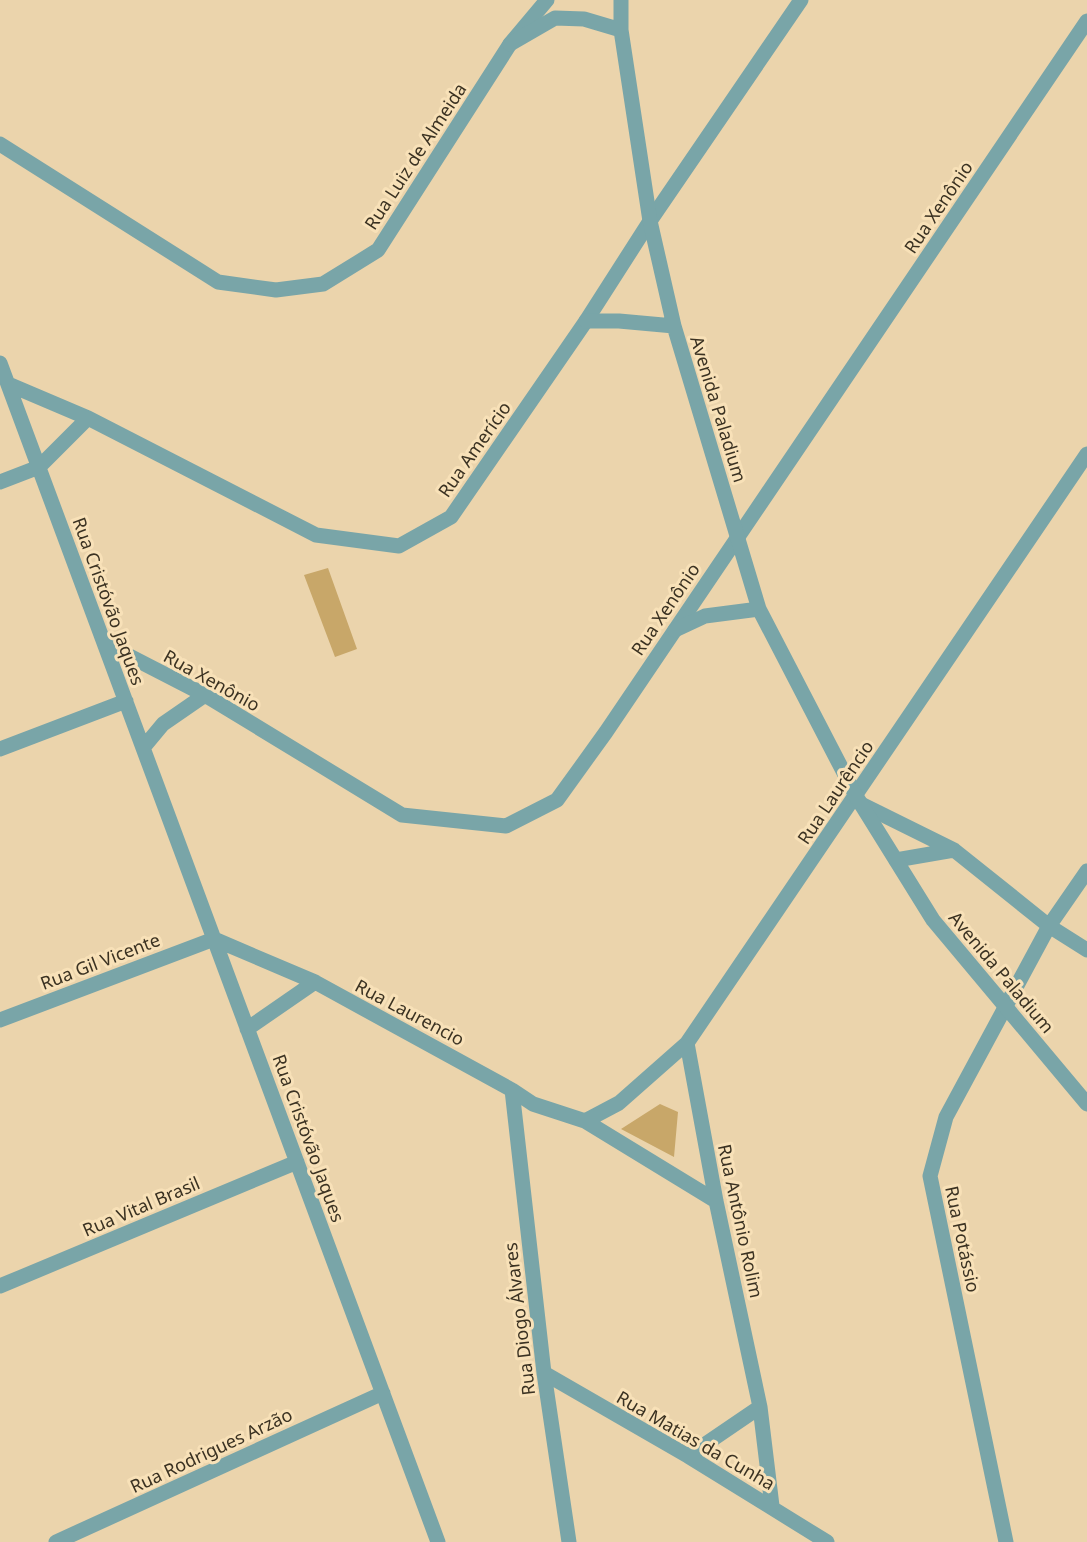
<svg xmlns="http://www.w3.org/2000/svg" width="1087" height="1542" viewBox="0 0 1087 1542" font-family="'Noto Sans',sans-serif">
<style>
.green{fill:#c8a769}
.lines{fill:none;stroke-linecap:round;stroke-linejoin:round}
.minor{stroke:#79a5a8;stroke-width:15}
.tertiary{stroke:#79a5a8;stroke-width:15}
.labels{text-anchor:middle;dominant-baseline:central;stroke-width:6;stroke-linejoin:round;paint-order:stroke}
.street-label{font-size:18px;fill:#3b3222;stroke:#f8e1b8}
</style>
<rect width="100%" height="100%" fill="#ebd4ac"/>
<!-- green -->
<path class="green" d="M328,568L357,649L335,657L304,575Z
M660,1104L678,1112L674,1157L621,1129Z"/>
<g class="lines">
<!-- minor -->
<path class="minor" d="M0,144L218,282L276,290L323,284L378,250L510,44L547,0
M0,363L438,1542
M8,384L88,418L316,535L399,546L451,517L586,321L650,221L801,0
M0,482L39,467L88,418
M104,643L205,695L402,815L506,826L557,800L606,732L1087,21
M143,748L163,724L205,695
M0,749L126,701
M861,804L954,850L1049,926L1087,950
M896,860L954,850
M0,1020L214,939L315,982L512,1090L533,1104L585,1121L716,1201
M247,1029L315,982
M687,1043L716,1201L760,1407L772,1506
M512,1090L544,1373L569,1542
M585,1121L619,1103L687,1043L1087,454
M0,1286L297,1162
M544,1373L688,1456L827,1542
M688,1456L760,1407
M56,1542L383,1393
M1006,1542L930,1176L946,1117L1049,926L1087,871"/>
<!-- tertiary -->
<path class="tertiary" d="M621,0V30L650,221L674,326L759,609L856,796L933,920L1087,1104
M510,44L555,18L584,19L621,30
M586,321H619L674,326
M675,630L705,616L759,609"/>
</g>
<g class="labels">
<!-- street labels -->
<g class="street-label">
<text transform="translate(415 156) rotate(-57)">Rua Luiz de Almeida</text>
<text transform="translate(938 207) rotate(-56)">Rua Xenônio</text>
<text transform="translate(719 409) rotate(73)">Avenida Paladium</text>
<text transform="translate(474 449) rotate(-55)">Rua Amerício</text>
<text transform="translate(109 601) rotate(70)">Rua Cristóvão Jaques</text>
<text transform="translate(665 609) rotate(-56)">Rua Xenônio</text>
<text transform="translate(212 680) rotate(29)">Rua Xenônio</text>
<text transform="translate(835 792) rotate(-56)">Rua Laurêncio</text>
<text transform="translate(100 961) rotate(-21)">Rua Gil Vicente</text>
<text transform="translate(1002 972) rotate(50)">Avenida Paladium</text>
<text transform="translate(410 1012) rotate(28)">Rua Laurencio</text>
<text transform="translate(309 1138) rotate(70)">Rua Cristóvão Jaques</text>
<text transform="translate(141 1206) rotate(-23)">Rua Vital Brasil</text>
<text transform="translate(741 1221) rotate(78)">Rua Antônio Rolim</text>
<text transform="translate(963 1239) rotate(78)">Rua Potássio</text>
<text transform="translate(519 1319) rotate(-97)">Rua Diogo Álvares</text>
<text transform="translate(696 1440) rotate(30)">Rua Matias da Cunha</text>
<text transform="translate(211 1450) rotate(-25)">Rua Rodrigues Arzão</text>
</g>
</g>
</svg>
